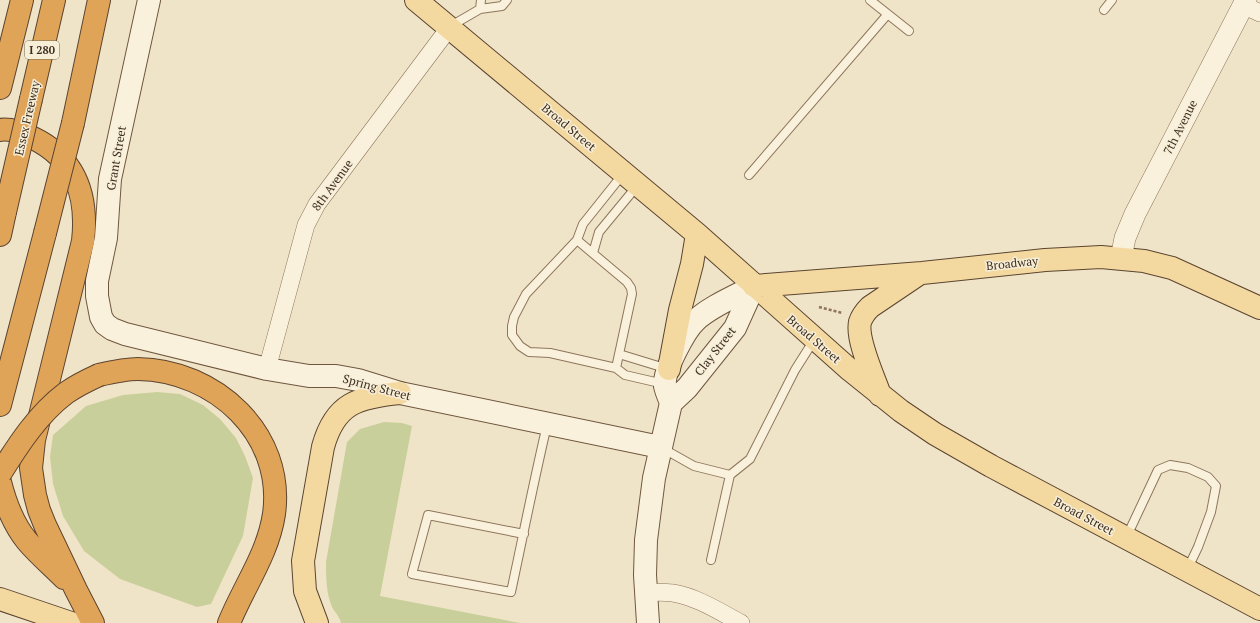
<svg xmlns="http://www.w3.org/2000/svg" width="1260" height="623" viewBox="0 0 1260 623" font-family="'PT Serif',serif">
<style>
.green{fill:#c9cf9b}
.lines{fill:none;stroke-linecap:round;stroke-linejoin:round}
.service-casing{stroke:#8d765c;stroke-width:10}
.minor-casing{stroke:#8d765c;stroke-width:18}
.tertiary-casing{stroke:#8d765c;stroke-width:22}
.secondary-casing{stroke:#6f573f;stroke-width:24}
.primary-casing{stroke:#5b4430;stroke-width:24}
.motorway-casing{stroke:#5b4430;stroke-width:24}
.path{stroke:#8d765c;stroke-width:2.5;stroke-dasharray:3 2;stroke-linecap:butt}
.service{stroke:#faf1dc;stroke-width:8}
.minor{stroke:#faf1dc;stroke-width:17}
.tertiary{stroke:#faf1dc;stroke-width:21}
.secondary{stroke:#faf1dc;stroke-width:22}
.primary{stroke:#f3d9a0;stroke-width:22}
.motorway{stroke:#e0a458;stroke-width:22}
.motorway-bridge-casing{stroke:#5b4430;stroke-width:24;stroke-linecap:butt}
.motorway-bridge{stroke:#e0a458;stroke-width:22}
.labels{text-anchor:middle;dominant-baseline:central;stroke-width:3;stroke-linejoin:round;paint-order:stroke}
.shield{fill:#f7eed8;stroke:#756857;stroke-width:1}
.shield-label{font-size:11px;font-weight:bold;fill:#3d2e20}
.street-label{font-size:12px;fill:#3d2e20;stroke:#f7eed8}
</style>
<rect width="100%" height="100%" fill="#f0e4c8"/>
<!-- green -->
<path class="green" d="M157,392L180,394L203,405L220,419L236,438L245,456L253,478L243,536L211,604L197,607L120,579L84,551L63,516L53,484L50,457L53,435L86,406L123,395Z
M384,422L402,423L412,426L380,596L520,623H341C339,615 335,613 332,607C326,593 326,576 326,562L347,442L360,429Z"/>
<g class="lines">
<!-- service casing -->
<g class="service-casing">
<path id="service" d="M870,0L909,31
M480,9L481,0
M1104,10L1112,0
M449,27L480,9L502,6L507,0
M623,174L583,224L577,240L526,294L514,317L512,326V335L520,346L529,352L550,353L616,368L625,375L664,384
M749,175L887,15
M577,240L627,282L631,288L632,294L616,368
M593,253L599,232L637,186
M619,354L668,369
M662,448L694,466L730,475
M524,534L428,515L412,574L511,592C523,536 534,480 547,425
M1126,538L1158,470L1170,465L1188,468L1208,477L1216,486L1211,512L1198,547L1187,570
M711,560L730,475L750,459L795,370L814,340"/>
</g>
<!-- minor casing -->
<g class="minor-casing">
<path id="minor" d="M1243,5L1260,13
M267,369L306,225L317,204L449,28
M646,593C655,592 664,592 673,593C697,597 720,612 741,623"/>
</g>
<!-- tertiary casing -->
<g class="tertiary-casing">
<path id="tertiary" d="M1121,258L1125,238L1135,214L1246,0"/>
</g>
<!-- secondary casing -->
<g class="secondary-casing">
<path id="secondary" d="M149,0L110,179L106,238L97,281V296L101,317L105,324L112,329L125,334L267,369L309,376H336L358,380L400,393L660,447
M671,403C669,398 666,391 665,386C663,371 685,330 696,320C711,306 736,296 754,286
M648,623L645,575L646,540L654,478L671,403L687,388L735,328L754,286"/>
</g>
<!-- primary casing -->
<g class="primary-casing">
<path id="primary" d="M416,0L697,234L850,370L901,411L935,434L991,466L1260,609
M754,286L922,273L1045,260L1101,257L1144,261L1172,268L1260,308
M669,369L680,310L692,264L697,234
M880,395C874,377 856,340 860,322C862,316 866,311 870,307L919,274
M0,599L71,623
M317,623L305,591L303,561L323,447C335,403 358,397 400,393"/>
</g>
<!-- motorway casing -->
<g class="motorway-casing">
<path id="motorway" d="M0,88L22,0
M31,99L54,0
M73,123L99,0
M0,130C11,128 23,133 33,138C76,159 88,196 83,241L34,440L31,468L35,495L39,510L45,525L76,590L93,623
M0,235L5,212
M99,375C112,372 125,369 138,369C215,370 285,434 274,514C268,554 244,586 229,623
M0,405L45,233
M0,482C5,502 14,525 27,541C38,554 52,566 64,578"/>
</g>
<!-- path -->
<path class="path" d="M819,307L842,313"/>
<!-- service -->
<use href="#service" class="service"/>
<!-- minor -->
<use href="#minor" class="minor"/>
<!-- tertiary -->
<use href="#tertiary" class="tertiary"/>
<!-- secondary -->
<use href="#secondary" class="secondary"/>
<!-- primary -->
<use href="#primary" class="primary"/>
<!-- motorway -->
<use href="#motorway" class="motorway"/>
<!-- motorway-bridge casing -->
<g class="motorway-bridge-casing">
<path id="motorway-bridge" d="M5,212L31,99
M45,233L73,123
M0,474C18,445 38,414 66,393C76,386 88,380 99,375"/>
</g>
<!-- motorway-bridge -->
<use href="#motorway-bridge" class="motorway-bridge"/>
</g>
<g class="labels">
<!-- shield labels -->
<rect class="shield" x="25" y="41" width="34" height="18" rx="3"/>
<g class="shield-label">
<text x="42" y="50">I 280</text>
</g>
<!-- street labels -->
<g class="street-label">
<text transform="translate(27 118) rotate(-77)">Essex Freeway</text>
<text transform="translate(569 127) rotate(40)">Broad Street</text>
<text transform="translate(1180 127) rotate(-63)">7th Avenue</text>
<text transform="translate(116 158) rotate(-80)">Grant Street</text>
<text transform="translate(332 185) rotate(-54)">8th Avenue</text>
<text transform="translate(1012 263) rotate(-6)">Broadway</text>
<text transform="translate(814 339) rotate(41)">Broad Street</text>
<text transform="translate(715 351) rotate(-52)">Clay Street</text>
<text transform="translate(377 387) rotate(15)">Spring Street</text>
<text transform="translate(1084 516) rotate(28)">Broad Street</text>
</g>
</g>
</svg>
